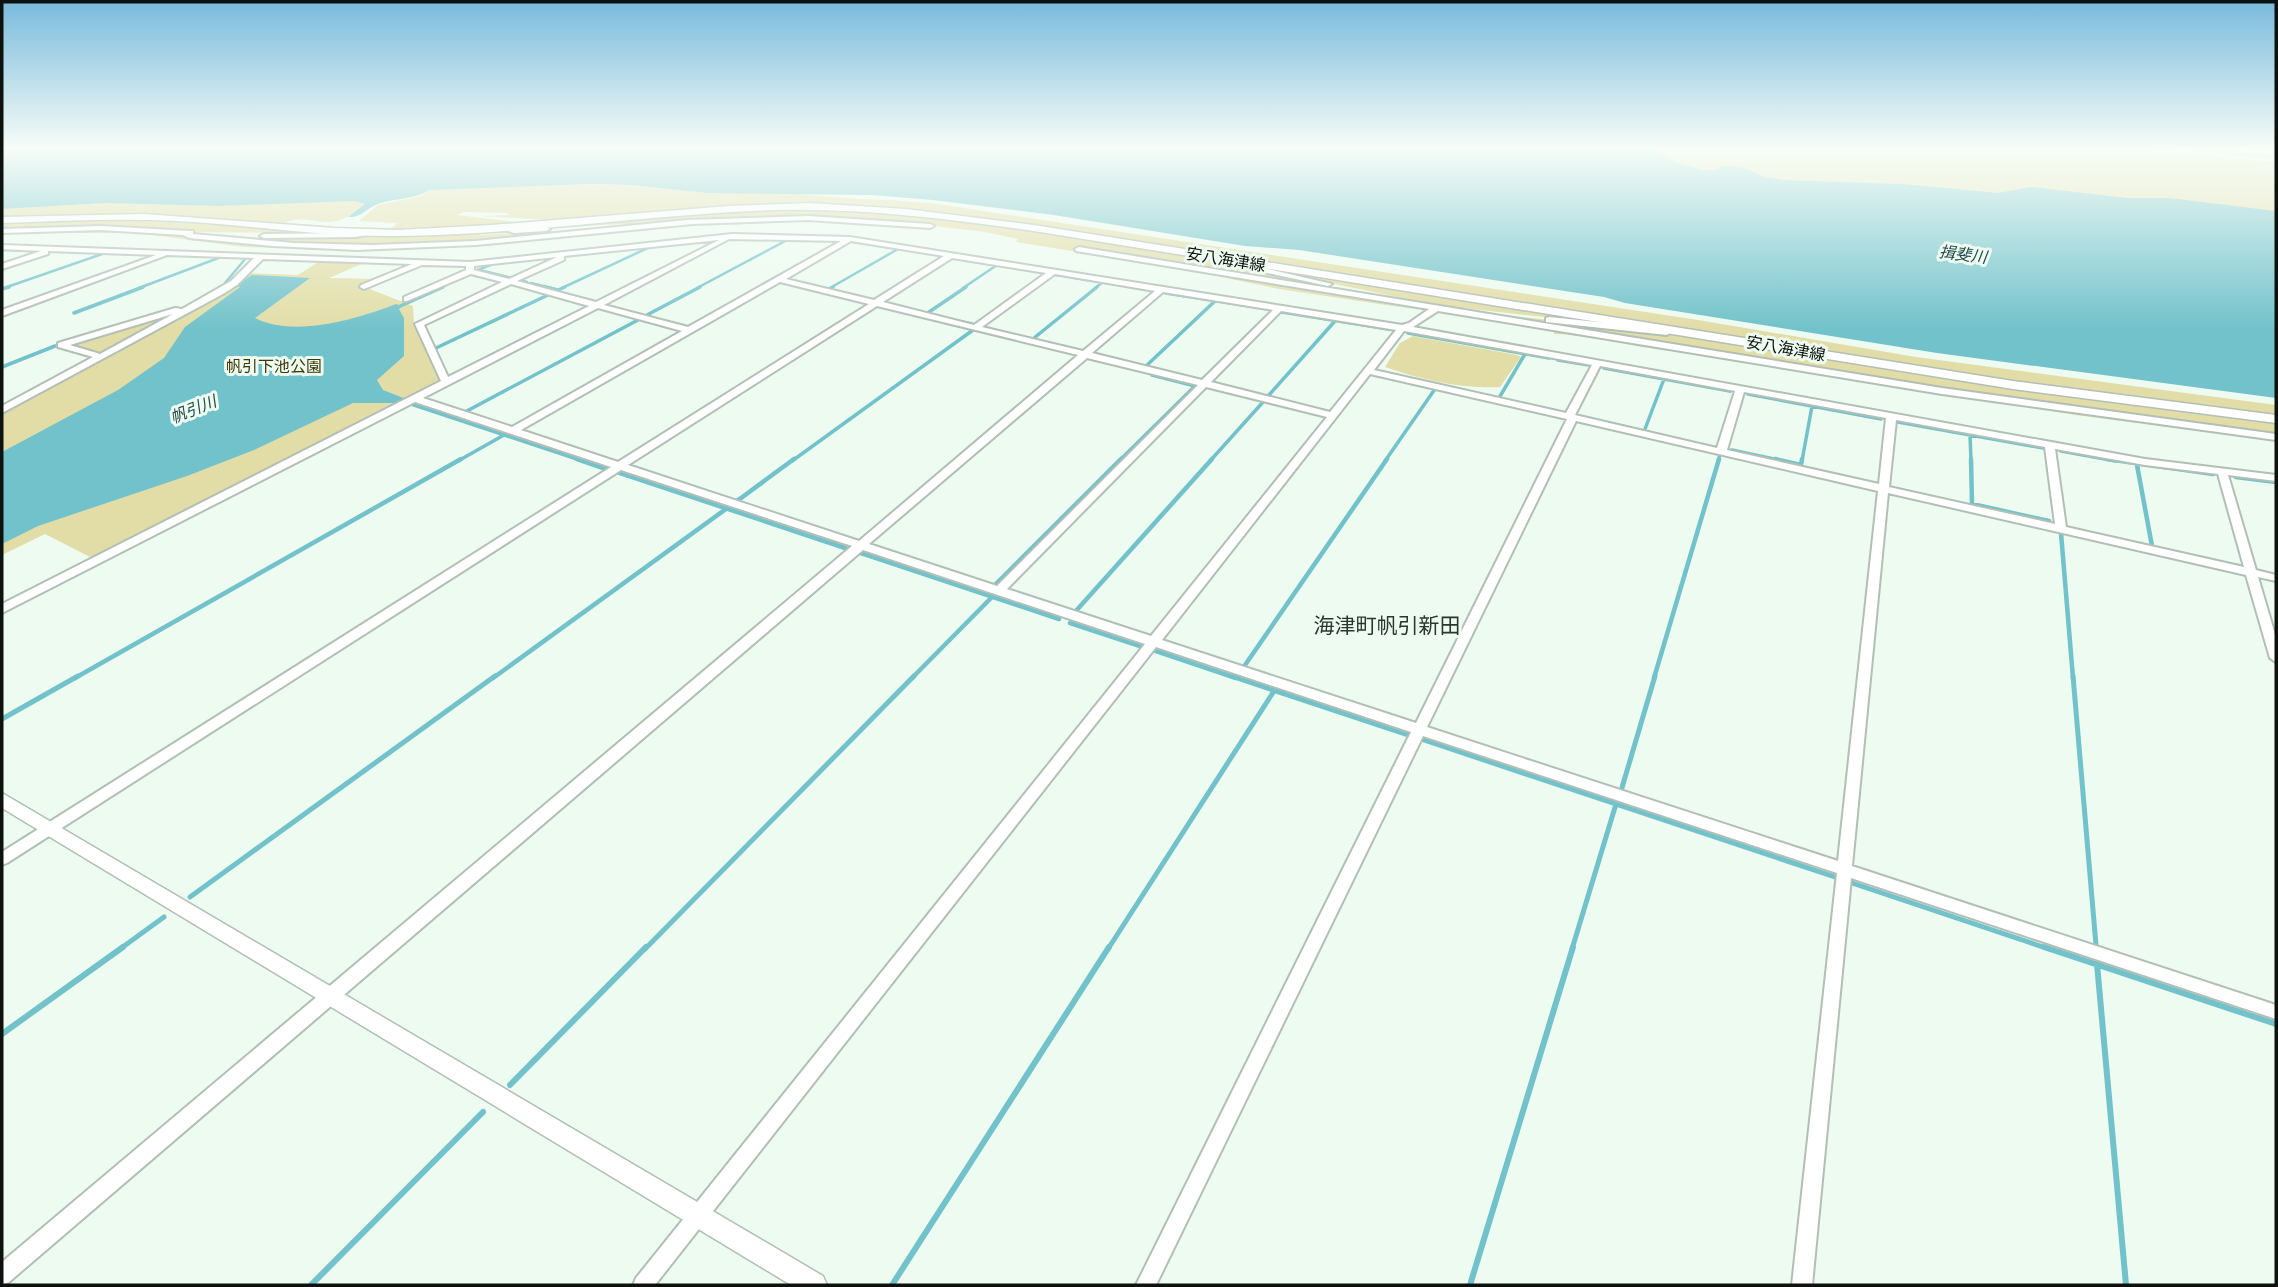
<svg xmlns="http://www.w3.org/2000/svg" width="2278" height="1287" viewBox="0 0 2278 1287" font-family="'Open Sans','Noto Sans JP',sans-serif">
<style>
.green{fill:#e2dda7}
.water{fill:#71c2ca}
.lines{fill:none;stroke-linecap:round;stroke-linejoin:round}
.stream-far4{stroke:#71c2ca;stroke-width:2.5}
.stream-far3{stroke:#71c2ca;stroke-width:3.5}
.stream-far2{stroke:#71c2ca;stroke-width:4.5}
.stream-far1{stroke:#71c2ca;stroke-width:5}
.stream{stroke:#71c2ca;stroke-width:6}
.minor-casing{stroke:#b1bfb5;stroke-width:4}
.tertiary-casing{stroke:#b1bfb5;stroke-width:3}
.secondary-casing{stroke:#b1bfb5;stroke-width:3}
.minor{fill:#fff;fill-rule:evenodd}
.tertiary{fill:#fff;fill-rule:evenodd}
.secondary{fill:#fff;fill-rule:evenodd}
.labels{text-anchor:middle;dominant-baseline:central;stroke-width:6;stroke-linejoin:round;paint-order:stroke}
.far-water-label{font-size:16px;font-style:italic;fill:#20474a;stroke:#edfbf0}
.far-street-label{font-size:16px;fill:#0d120f;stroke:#edfbf0}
.far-park-label{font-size:16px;fill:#3d3806;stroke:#edfbf0}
.quarter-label{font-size:21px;fill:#2b372e;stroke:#edfbf0}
</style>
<rect width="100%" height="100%" fill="#edfbf0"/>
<!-- green -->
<path class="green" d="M1592,149H2127L2157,152L2161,155H2164L2163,152L2276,162V226L1903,184L1785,180L1720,173Z
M2161,149H2217L2276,154V160Z
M531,184L631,185L707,193H794C835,199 885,199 931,203L1698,320L1916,357L2276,405V417L1892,364L1024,225L885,206L846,205L705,207L553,220L480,216L510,215L507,213L464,212L457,215L524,223L400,231L340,230L344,227L392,228L398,223L359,221L378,205L421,196L429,190Z
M320,201H354L366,204C356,211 347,219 336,221C319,225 301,214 285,223L333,226L328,229L150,215L2,218V209L105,203L218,206Z
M809,208L929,215L1219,261L1229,265L1412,303L1207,271L1223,276L1426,311L1279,289L1177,268L1016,242L1018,239L985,232L882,220L808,217L548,227L682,213Z
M112,218L340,233L194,232L105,227L2,230V222Z
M663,225L406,246L273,243L192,235L288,239L478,231L480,235Z
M118,229L180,234L185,237L265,245L356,248L474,244L402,250H306L308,248L244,247L136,233H69L74,230Z
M320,261L366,262L329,278L379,279L362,286L413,306L414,324L439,380L436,385L94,559L45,534L2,555V412L178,318L247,273L298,275Z
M1239,264L1654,329L1436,305Z
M1454,310L1686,334L2010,388L2276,424V436L1943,389Z
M167,315L175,316L99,355L69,345Z
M1554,330C1795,368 2035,408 2276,439V441L2076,415L1689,352C1643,351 1599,335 1554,334Z
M1413,336L1517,355L1521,357L1500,387C1460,389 1423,380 1385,367L1400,343Z"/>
<!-- water -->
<path class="water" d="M2,149H1648L1658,152L1678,163L1703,170H1716L1724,165L1745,168L1764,177L1785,180L1903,184L1998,193L2031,187L2127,198H2169L2276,211V398L1937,353L1625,303L1604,297L1299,250L1245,246L1054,215L933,200L872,195L707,193L631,185L591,184L429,190C414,200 399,197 378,204C366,208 362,218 348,217L365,204L354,201L218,206L105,203L2,209Z
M252,275L310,278L255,318C295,338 357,319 396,304L402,306L399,309L404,318V356L377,380L383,390L406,399L399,403H353L254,450L187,476L38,526L2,544V452L118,390L164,358L185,327L240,287L234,286Z"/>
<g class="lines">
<!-- stream-far4 -->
<path class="stream-far4" d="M853,242L940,255
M2,250L37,251
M52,251L101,253
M168,255L246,258L225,283
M478,270L493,264
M480,270L512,278
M1056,275L1125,286
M519,280L527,282
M531,283L551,288
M4,288L105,253
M139,288L221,257
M439,288L448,284
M562,288L652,246
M697,288L789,239
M830,288L898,249
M963,288L997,265
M1095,288L1103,282"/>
<!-- stream-far3 -->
<path class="stream-far3" d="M545,287L558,290L565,287
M2,289L9,287
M829,289L833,287
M1166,293L1269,309
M396,308L443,287
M1282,312L1389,329
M74,313L143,287
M930,315L926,314L966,287
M645,316L700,287
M952,320L972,324
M1408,333L1549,358
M1034,338L1097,287
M436,348L548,295
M1558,360L1589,365
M2,367L55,346
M1145,367L1215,301
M1604,368L1730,391
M1748,394L1881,419
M1268,396L1335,321
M1499,398L1525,354
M408,403L583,461
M465,412L638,320
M1898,422L2043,448
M1645,429L1664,379
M1970,435L1971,461
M1732,450L1783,461
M2061,451L2116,461
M458,461L504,435
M792,461L973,330
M1119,461L1195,386L1152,375
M1210,461L1263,402
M1385,461L1435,389
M1718,461L1720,455
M1802,461L1812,406"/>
<!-- stream-far2 -->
<path class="stream-far2" d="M577,459L606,469
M1775,459L1801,465L1802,459
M1971,459L1972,504L2049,521
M2107,459L2213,474
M2137,465L2152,546
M614,471L848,549
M2236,477L2276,482
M737,501L794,459
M2061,533L2073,678
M858,552L1059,619
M995,585L1121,459
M1075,612L1212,459
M1070,623L1140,646
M1153,650L1236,678
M1243,668L1387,459
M75,678L461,459
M493,678L730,506
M912,678L992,597
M1654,678L1719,459"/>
<!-- stream-far1 -->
<path class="stream-far1" d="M1231,676L1408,735
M2073,676L2096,945
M2,719L78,676
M1421,739L1835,877
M1621,791L1655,676
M1852,883L2049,949
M190,897L495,676
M120,949L164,917
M645,949L914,676
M1108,949L1274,691
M1572,949L1616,804"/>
<!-- stream -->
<path class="stream" d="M2044,947L2276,1024
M2097,964L2126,1285
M2,1034L123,947
M510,1085L646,947
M311,1285L483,1112
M892,1285L1109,947
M1470,1285L1573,947"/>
<!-- minor casing -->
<g class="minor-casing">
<path id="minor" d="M808,216L930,224L934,226L930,228L808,220L693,224L476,245L357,250L273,246L189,238L183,235L101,230L2,233V229L101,226L190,231H193V234L294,243L372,245L476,241L687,220Z
M502,225L515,229L546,227L550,229L546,231L514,233L502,229Z
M367,230H370V234L356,237L264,238L260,236L264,234L356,233Z
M732,234L850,237L1402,325L1409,323L1429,309L1076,251L1075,249L1079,247L1942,388L2276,434V440L1942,394L1438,311L1413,327L2145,459L2276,475V481L2228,475L2256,570L2276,575V581L2258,577L2276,638V662L2270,658L2246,575L1888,493L1852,866L2276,1005V1019L1851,878L1812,1285H1792L1837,873L1423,736L1156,1285H1136L1411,732L1156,647L655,1285H633L636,1278L1145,644L863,550L9,1282L2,1285V1262L852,546L621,470L7,863L2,865V852L611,467L415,402L2,613V604L441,381L415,324L502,282L471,274L407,301H404V297L466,270V266L422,265L364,289L360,287L361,285L412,264L263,259L237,285L223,294L2,413V406L93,357L58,347V343L175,308L182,309L231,281L254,258L167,255L2,316V310L156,255L48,251V254L2,269V264L41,251L2,249V245L470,262ZM729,239L841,241L688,327L604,305ZM719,240L596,302L517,281L564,260V256ZM851,241L944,256L874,300L786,279ZM557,257L509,279L474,270V266ZM952,258L1046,273L974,325L883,302ZM1055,274L1155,291L1083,351L982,327ZM780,282L869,304L618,462L521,430ZM511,284L589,306L448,377L424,325ZM1163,292L1273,310L1202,380L1092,353ZM877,306L1078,355L859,541L628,465ZM598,308L682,331L512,427L423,398ZM1281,311L1396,330L1330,412L1211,382ZM173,314L100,354L70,345ZM1404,331L1592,365L1566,413L1374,370ZM1087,358L1198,385L997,586L869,544ZM1600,366L1735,391L1717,448L1575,415ZM1370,374L1567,419L1416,723L1162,640ZM1206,387L1327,417L1151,636L1007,589ZM1744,392L1886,418L1879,484L1727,450ZM1896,420L2045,447L2055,524L1889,487ZM1576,421L1878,491L1838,861L1427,727ZM2055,449L2145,465L2218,474L2244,567L2066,527Z
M1224,257H1230L1238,262L1332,284L1328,286L1235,266L1224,261Z
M1549,317L1667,329L1671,332L1667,335L1546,322V318Z"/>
</g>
<!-- tertiary casing -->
<g class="tertiary-casing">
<path id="tertiary" d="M2,793L823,1276L827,1285H791L2,808Z"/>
</g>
<!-- secondary casing -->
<g class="secondary-casing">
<path id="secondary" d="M809,203L906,209L1034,225L2013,381L2276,415V423L2013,389L1034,231C949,219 863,208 776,210C650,214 524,235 397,236C323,237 250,225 176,221C118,218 60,221 2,223V217L144,214L334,228L397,230L492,225L729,206Z"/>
</g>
<!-- minor -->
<use href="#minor" class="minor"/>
<!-- tertiary -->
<use href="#tertiary" class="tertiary"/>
<!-- secondary -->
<use href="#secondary" class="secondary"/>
</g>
<!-- sky -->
<linearGradient id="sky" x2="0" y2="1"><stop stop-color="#78badc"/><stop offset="0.45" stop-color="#f7fdf8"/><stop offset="1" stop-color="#f7fdf8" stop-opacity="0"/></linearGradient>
<rect width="2278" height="329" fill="url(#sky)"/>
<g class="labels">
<!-- far-water labels -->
<g class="far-water-label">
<text transform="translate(1963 254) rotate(7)">揖斐川</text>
<text transform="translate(193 409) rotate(-22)">帆引川</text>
</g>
<!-- far-street labels -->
<g class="far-street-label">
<text transform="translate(1226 259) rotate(9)">安八海津線</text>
<text transform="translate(1786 348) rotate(10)">安八海津線</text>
</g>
<!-- far-park labels -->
<g class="far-park-label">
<text x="274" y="366">帆引下池公園</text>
</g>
<!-- quarter labels -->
<g class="quarter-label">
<text x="1387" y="625">海津町帆引新田</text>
</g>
</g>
<!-- border -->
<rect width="2278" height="1287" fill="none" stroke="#0d120f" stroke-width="7"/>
</svg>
